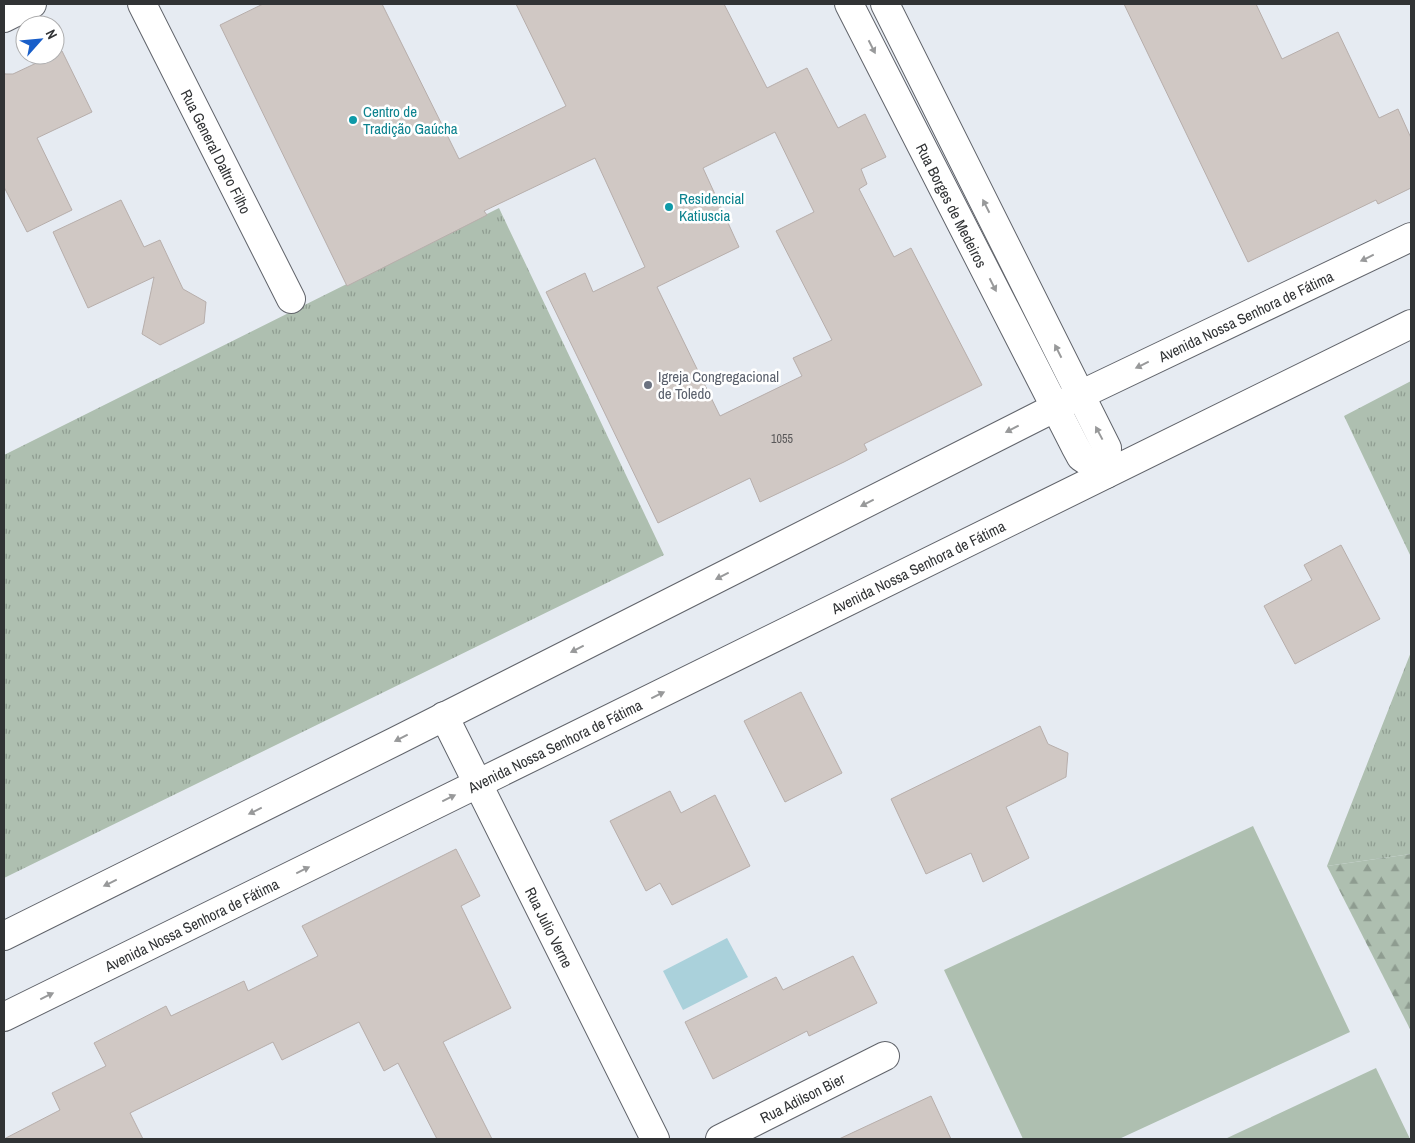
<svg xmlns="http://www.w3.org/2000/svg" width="1415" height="1143" viewBox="0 0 1415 1143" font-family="'Archivo Narrow',sans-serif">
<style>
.grass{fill:url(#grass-tufts)}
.forest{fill:url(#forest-firs)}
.pitch{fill:#aebfb0}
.water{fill:#aad1db}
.building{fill:#d0c8c4;stroke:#b7aeab;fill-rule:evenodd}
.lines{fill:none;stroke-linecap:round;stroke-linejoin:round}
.minor-casing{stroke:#61646b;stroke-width:30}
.tertiary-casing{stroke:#61646b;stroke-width:30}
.minor{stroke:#fff;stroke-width:28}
.tertiary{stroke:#fff;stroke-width:28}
.oneway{fill:#98999a}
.culture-dot{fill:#0f9aa8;stroke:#fff;stroke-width:2}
.worship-dot{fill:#6b7280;stroke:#fff;stroke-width:2}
.labels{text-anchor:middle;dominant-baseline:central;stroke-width:5;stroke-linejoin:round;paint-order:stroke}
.number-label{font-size:12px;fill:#595859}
.culture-label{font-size:15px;fill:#0d838f;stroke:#fff;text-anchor:start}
.street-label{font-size:15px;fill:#313335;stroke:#fff}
.worship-label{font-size:15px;fill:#5b616d;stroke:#fff;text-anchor:start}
</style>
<defs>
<pattern id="grass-tufts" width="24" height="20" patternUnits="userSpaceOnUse" patternTransform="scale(1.25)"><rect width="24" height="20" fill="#aebfb0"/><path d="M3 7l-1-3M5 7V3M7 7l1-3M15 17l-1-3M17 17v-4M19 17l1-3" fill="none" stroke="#8e9c90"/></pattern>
<pattern id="forest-firs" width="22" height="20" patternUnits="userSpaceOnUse" patternTransform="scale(1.25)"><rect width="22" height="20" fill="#aebfb0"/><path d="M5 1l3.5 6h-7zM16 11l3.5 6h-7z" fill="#8e9c90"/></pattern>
</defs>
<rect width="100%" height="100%" fill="#e6ebf2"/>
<!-- grass -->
<path class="grass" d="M499,208L664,555L4,878V455Z
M1411,381V557L1344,416Z
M1411,652V854L1327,866Z"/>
<!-- forest -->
<path class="forest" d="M1411,854V1031L1327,866Z"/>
<!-- pitch -->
<path class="pitch" d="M1253,826L1350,1032L1119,1139H1023L944,970Z
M1376,1068L1410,1139H1225Z"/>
<!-- water -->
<path class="water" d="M727,938L748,977L683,1010L663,971Z"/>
<!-- building -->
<path class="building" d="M263,4H382L459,159L566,106L516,4H724L767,88L807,68L838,128L865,114L886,157L861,169L867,184L859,189L894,257L911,248L982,385L864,444L867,450L844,462L760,502L750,478L658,523L546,292L585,273L593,292L645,267L595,158L484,211L487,215L347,286L220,25ZM775,132L814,212L776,231L832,340L793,358L802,376L720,416L657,287L739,247L703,168Z
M1124,4H1256L1282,59L1338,32L1379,118L1398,109L1411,138V188L1378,204L1376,200L1248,262Z
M62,51L92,112L37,138L72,210L27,232L4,187V72L5,74H13Z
M121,200L144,247L160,240L183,289L206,302L204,323L160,345L142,334L154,277L88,308L53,232Z
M1341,545L1380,619L1295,664L1264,606L1312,580L1304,565Z
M801,692L842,773L785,802L744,721Z
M1040,726L1048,744L1068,753L1066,777L1006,807L1029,858L983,882L971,853L926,874L891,799Z
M670,791L681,813L715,795L750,866L672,905L660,883L646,891L610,821Z
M456,849L480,896L461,906L511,1008L443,1042L492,1139H437L398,1063L384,1071L359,1022L282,1060L273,1042L130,1113L143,1139H4L60,1110L52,1093L106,1066L94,1043L166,1006L171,1016L244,981L248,991L318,956L302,926Z
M853,956L877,1003L809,1036L807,1031L713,1079L685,1022L776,977L783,990Z
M931,1096L951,1139H839Z"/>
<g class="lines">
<!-- minor casing -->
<g class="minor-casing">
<g id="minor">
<path id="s1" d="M142,4L291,299"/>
<path d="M4,18L32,4"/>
<path id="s2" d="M444,716L655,1139"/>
<path id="s3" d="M720,1139L885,1056"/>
</g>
</g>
<!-- tertiary casing -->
<g class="tertiary-casing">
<g id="tertiary">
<path id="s4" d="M849,4L1075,446L1081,457L1106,474"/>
<path d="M885,4L1107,448L1106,474"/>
<path id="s5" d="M4,936L396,741L1080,395L1411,237"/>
<path id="s6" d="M4,1017L1411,324"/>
</g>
</g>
<!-- minor -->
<use href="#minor" class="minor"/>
<!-- tertiary -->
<use href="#tertiary" class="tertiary"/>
</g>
<!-- one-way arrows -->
<defs><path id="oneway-solid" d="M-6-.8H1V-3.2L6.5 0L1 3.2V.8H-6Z" transform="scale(1.25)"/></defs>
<g class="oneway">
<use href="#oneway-solid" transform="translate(872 47) rotate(63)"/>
<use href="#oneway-solid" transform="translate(986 206) rotate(-117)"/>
<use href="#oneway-solid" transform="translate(1367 258) rotate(154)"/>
<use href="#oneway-solid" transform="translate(993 285) rotate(63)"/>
<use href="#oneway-solid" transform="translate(1058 351) rotate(-117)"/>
<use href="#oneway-solid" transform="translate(1142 365) rotate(154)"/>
<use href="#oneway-solid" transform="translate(1012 429) rotate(153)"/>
<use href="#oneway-solid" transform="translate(1099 433) rotate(-118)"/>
<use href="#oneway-solid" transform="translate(867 503) rotate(153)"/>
<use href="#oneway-solid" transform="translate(722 576) rotate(153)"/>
<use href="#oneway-solid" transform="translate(577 649) rotate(153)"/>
<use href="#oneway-solid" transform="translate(658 695) rotate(-26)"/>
<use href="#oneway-solid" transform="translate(401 738) rotate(153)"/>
<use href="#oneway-solid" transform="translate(449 798) rotate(-26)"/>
<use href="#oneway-solid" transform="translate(255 811) rotate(154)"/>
<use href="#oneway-solid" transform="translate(303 870) rotate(-26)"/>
<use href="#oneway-solid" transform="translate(110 883) rotate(154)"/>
<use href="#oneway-solid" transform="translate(47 996) rotate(-26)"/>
</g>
<!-- markers -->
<g class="culture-dot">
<circle cx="353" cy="120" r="5"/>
<circle cx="669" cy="207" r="5"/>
</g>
<circle class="worship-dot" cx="648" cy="385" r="5"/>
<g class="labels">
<!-- number labels -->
<g class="number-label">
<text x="782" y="439">1055</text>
</g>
<!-- culture labels -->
<g class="culture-label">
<text x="363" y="111">Centro de<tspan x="363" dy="17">Tradição Gaúcha</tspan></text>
<text x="679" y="198">Residencial<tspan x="679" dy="17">Katiuscia</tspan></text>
</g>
<!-- street labels -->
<g class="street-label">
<text stroke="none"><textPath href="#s1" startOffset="165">Rua General Daltro Filho</textPath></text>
<text stroke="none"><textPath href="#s4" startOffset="226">Rua Borges de Medeiros</textPath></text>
<text stroke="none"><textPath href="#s5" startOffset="1388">Avenida Nossa Senhora de Fátima</textPath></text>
<text stroke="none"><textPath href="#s6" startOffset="1019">Avenida Nossa Senhora de Fátima</textPath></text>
<text stroke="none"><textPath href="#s6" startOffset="614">Avenida Nossa Senhora de Fátima</textPath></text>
<text stroke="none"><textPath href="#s6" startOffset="209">Avenida Nossa Senhora de Fátima</textPath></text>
<text stroke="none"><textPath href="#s2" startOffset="236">Rua Julio Verne</textPath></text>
<text stroke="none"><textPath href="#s3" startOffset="92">Rua Adilson Bier</textPath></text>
</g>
<!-- worship labels -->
<g class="worship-label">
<text x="658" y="376">Igreja Congregacional<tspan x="658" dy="17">de Toledo</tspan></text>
</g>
</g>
<!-- border -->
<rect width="1415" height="1143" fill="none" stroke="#313335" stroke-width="10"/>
<!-- north arrow -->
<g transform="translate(40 40) rotate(63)"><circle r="24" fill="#ffffff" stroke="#adadae"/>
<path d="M0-4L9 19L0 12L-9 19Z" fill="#185ec9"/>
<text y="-8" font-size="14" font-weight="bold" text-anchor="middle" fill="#313335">N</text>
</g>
</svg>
